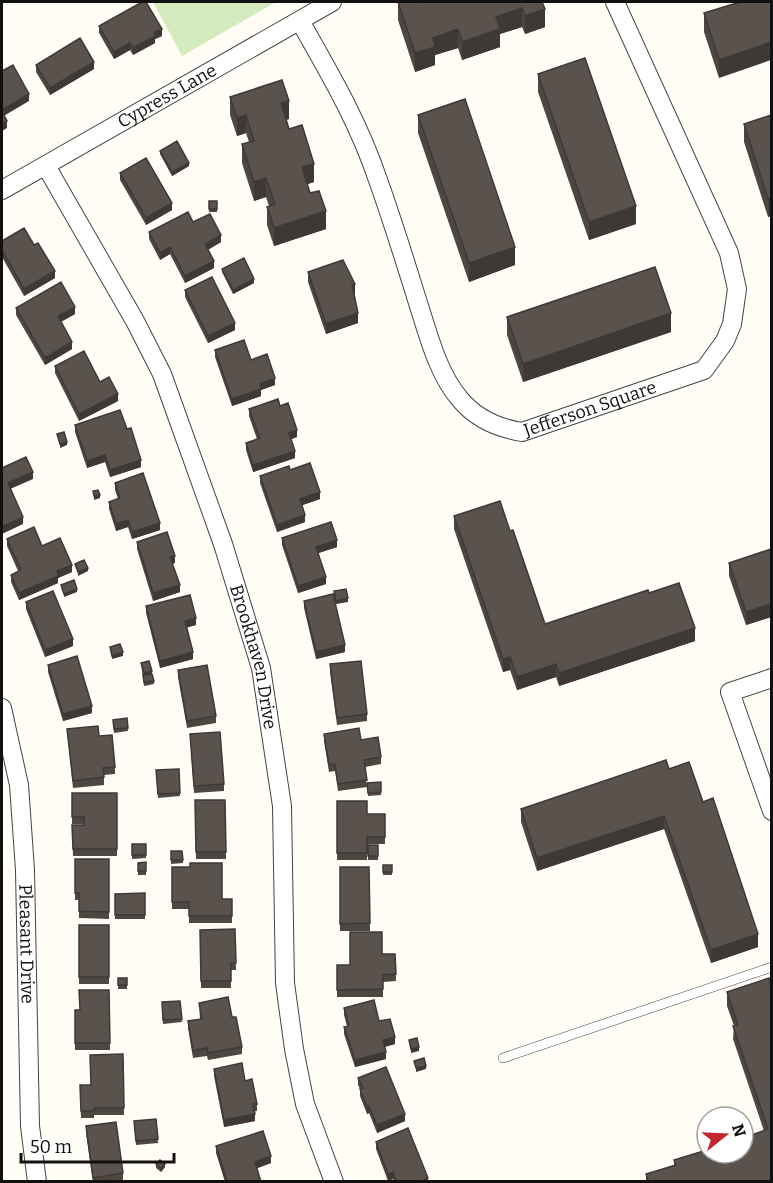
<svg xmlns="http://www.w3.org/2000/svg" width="773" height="1183" viewBox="0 0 773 1183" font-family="Bitter,serif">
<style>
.green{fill:#d5ebbd}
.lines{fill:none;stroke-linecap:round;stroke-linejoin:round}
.service-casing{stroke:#444;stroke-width:10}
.minor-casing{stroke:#444;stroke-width:20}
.service{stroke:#fff;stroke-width:9}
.minor{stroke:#fff;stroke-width:18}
.wall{fill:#4d4742}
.shaded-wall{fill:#3f3936}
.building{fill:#5a524d;stroke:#3f3936;stroke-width:1.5}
.labels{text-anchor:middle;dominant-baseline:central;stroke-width:6;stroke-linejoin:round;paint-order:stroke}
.street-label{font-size:18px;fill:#111;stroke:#fff}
</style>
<rect width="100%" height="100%" fill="#fffdf5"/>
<!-- green -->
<path class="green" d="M153,2H276L182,56Z"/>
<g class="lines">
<!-- service casing -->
<g class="service-casing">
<path id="service" d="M503,1058L772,967"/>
</g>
<!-- minor casing -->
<g class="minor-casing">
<g id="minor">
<path id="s1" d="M300,21C330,74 358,121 378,180C393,222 406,264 419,306C429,337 438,373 459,398C475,418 497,428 522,432L704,370L725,341L732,324L737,289L729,253L615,2"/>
<path id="s2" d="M46,166L135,321L162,374L223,544L261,668L282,806L285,983L294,1049L305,1104L334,1182"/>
<path id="s3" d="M2,190L332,2"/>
<path d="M772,678L730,692L772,811"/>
<path id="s4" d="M2,708L19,785L25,870L30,1126L37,1182"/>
</g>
</g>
<!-- service -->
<use href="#service" class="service"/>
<!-- minor -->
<use href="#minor" class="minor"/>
</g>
<!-- wall -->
<path class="wall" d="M398,2L422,3L542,2L545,27L525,34L522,27L500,34V47L462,60L458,48L435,55V65L415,72L398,20Z
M740,2L719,78L704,32V13Z
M99,26L162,36L155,39V43L133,55L130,50L114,59L99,33Z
M36,65L94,69L50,95L36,72Z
M538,74L636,224L589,240L538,92Z
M230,97L289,119L286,120L289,129L314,182L307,184L326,229L274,246L267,225V207L269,206L266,197L254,201L242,163V144L249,142L246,133L237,136L230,115Z
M418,115L515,265L469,282L418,133Z
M771,115V216L768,217L744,142V124Z
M160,151L189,166L172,176L160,154Z
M120,173L172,210L146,225L120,180Z
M209,201H217V212H209Z
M193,222L221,242L208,250L214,268L185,283L170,254L160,260L149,239V232Z
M2,241L34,245L55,278L24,296L2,257Z
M222,269L254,283L233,294L222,272Z
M308,272L355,294L354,295L358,323L326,334L308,282Z
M185,290L235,330L208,343L185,297Z
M16,308L75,314L61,322L72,349L45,365L16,315Z
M507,317L671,332L523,382L507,335Z
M215,350L251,360L275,385L261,390V396L232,406L215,357Z
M55,366L118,401L79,421L55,373Z
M280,406L297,437L291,439L295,458L253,472L246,450V443L257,439L249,416V409Z
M75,425L127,429L141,467L110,477L105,462L87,468L75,432Z
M290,470L320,499L302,505L305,522L277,532L260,483V476Z
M115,483L160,530L132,539L128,527L116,531L109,509V502L118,499L115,490Z
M454,516L510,531L545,624L649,593L695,641L559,686L556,677L517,690L510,670L503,672L454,529Z
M282,538L337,547L318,553L326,584L298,593L282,545Z
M7,539L42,546L72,572L58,578V583L19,600L11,582V575L18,571L7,546Z
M137,542L175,563L172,564L180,592L153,601L137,549Z
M771,549V617L746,625L729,576V563Z
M304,601L345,652L316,659L304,608Z
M26,602L73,646L45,657L26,609Z
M146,606L196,625L187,627L193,659L160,668L146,613Z
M141,663L152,674L154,681V684L144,686Z
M330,664L367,714V721L337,725L330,672Z
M48,665L92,713L63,721L48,672Z
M178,670L216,716V723L187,728L178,677Z
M127,718L128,731L114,733L113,720Z
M67,729L99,736L115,767V774L104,775V785L73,788Z
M190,734L224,784V791L194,793Z
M324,734L361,740L381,757V764L365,767L367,787L338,791L335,771L329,772L324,741Z
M179,769L180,796L158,798L156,770Z
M669,769L703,802L758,947L711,963L664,829L537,871L521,822V809Z
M381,782V795L368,796L367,783Z
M72,793H117V856H73L72,825H84V824H72Z
M195,800H225L226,859H196Z
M337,801L367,814H385V844H367V860H337Z
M132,844H146V858L132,859Z
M368,845H378V860H368Z
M171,851H182L183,863L171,864Z
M75,859H109V919L79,918V900H75Z
M146,862V875H138V863Z
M383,865H392V875H383Z
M172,867L222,899H232V923H189V909H172Z
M340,867H369L370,931H340Z
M145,893V919H115V894Z
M79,925H109V984H79Z
M235,929L236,970H231V988H201L200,930Z
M382,954H395L396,981L383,982V997H337V965H350Z
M118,978H127V989H118Z
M769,978L771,1182H646V1174L674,1165V1160L764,1131L733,1039L734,1026L727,1006V992Z
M109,990L110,1050H75V1010H79Z
M180,1001L182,1022L163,1024L162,1002Z
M199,1003L232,1017L242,1047V1054L208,1060L207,1056L193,1058L188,1028V1021L200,1019Z
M344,1008L379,1021L395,1044L385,1047L386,1059L355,1067L344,1034V1027L347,1026L344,1015Z
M123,1054L124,1115H94V1118H81L80,1085H91Z
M214,1069L245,1081L257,1104V1111H255V1121L224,1127L214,1076Z
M358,1078L405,1121L377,1133L369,1113L367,1114L360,1096V1089L358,1085Z
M156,1119L158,1143L136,1145L134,1121Z
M86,1126L123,1173V1181L93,1182L86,1133Z
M376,1142L428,1182H394L393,1179L388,1181L376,1149Z
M216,1146L271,1163L257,1168L261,1182H225L216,1153Z
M156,1164L165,1167L161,1172L156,1168Z"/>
<!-- shaded-wall -->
<path class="shaded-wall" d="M522,8V27L500,34V47L462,60V42L496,17Z
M545,9V27L525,34V16Z
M162,29V36L155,39V43L133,55V48L154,33Z
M458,29V48L435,55V65L415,72V53L433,38Z
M771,42V60L719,78V60Z
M130,43V50L114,59V52Z
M94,62V69L50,95V88Z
M29,94V101L2,117V110Z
M289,101V119L281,121V103Z
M246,115V133L237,136V118Z
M7,121V128L2,131V124Z
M189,163V166L172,176V172Z
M314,164V182L302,186V167Z
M266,178V197L254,201V182Z
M771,198V216L768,217V199Z
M172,203V210L146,225V218Z
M636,206V224L589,240V222Z
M326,211V229L274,246V228Z
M221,235V242L205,251V244Z
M170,247V254L160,260V253Z
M515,247V265L469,282V263Z
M214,261V268L185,283V276Z
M55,271V278L24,296V289Z
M254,279V283L233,294V290Z
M355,284V294L352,296V285Z
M75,307V314L58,323V316Z
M358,313V323L326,334V324Z
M671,313V332L523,382V364Z
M235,323V330L208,343V336Z
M72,342V349L45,365V358Z
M275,378V385L261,390V396L232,406V399L260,384Z
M118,394V401L79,421V414Z
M297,430V437L289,440V433Z
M67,442V445L60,448V444Z
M295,451V458L253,472V465Z
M105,455V462L87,468V461Z
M141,460V467L110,477V470Z
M33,472V479L8,490V483Z
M320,492V499L300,506V499Z
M100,495V498L94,500V496Z
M305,515V522L277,532V525Z
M23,517V524L2,534V527Z
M128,520V527L116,531V524Z
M160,523V530L132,539V532Z
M337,540V547L316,554V547Z
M175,556V563L170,564V557Z
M72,565V572L58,578V583L19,600V593L57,571Z
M88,568V571L78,576V572Z
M326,577V584L298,593V586Z
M180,585V592L153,601V593Z
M77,589V592L64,597V594Z
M348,598V602L336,604V601Z
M771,604V617L746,625V612Z
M196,618V625L185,628V621Z
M695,628V641L559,686V673Z
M73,639V646L45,657V650Z
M345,645V652L316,659V652Z
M123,652V656L112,659V656Z
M193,652V659L160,668V661Z
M510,657V670L503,672V659Z
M556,664V677L517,690V677Z
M152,671V674L144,676V673Z
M92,706V713L63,721V714Z
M664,816V829L537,871V858Z
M758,934V947L711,963V950Z
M395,1037V1044L383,1047V1040Z
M419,1047V1051L411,1053V1049Z
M386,1052V1059L355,1067V1060Z
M426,1066V1069L416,1072V1068Z
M369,1106V1113L367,1114V1107Z
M255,1114V1121L224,1127V1120Z
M405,1114V1121L377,1133V1125Z
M271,1156V1163L255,1169V1162Z
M165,1164V1167L161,1172V1168Z
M393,1172V1179L388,1181V1174Z
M428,1178V1182H419Z"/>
<!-- building -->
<path class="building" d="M142,2H146L162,29L154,33L155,36L133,48L130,43L114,52L99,26Z
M398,2H421L422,3L425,2H542L545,9L525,16L522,8L496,17L500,29L462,42L458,29L433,38L435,47L415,53Z
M740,2H771V42L719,60L704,13Z
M80,38L94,62L50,88L36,65Z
M585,58L636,206L589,222L538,74Z
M13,65L29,94L2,110V71Z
M282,80L289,101L281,103L289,129L302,125L314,164L302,167L310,193L319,191L326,211L274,228L267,207L275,204L266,178L254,182L242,144L254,141L246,115L237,118L230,97Z
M465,99L515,247L469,263L418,115Z
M2,111L7,121L2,124Z
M771,115V198L768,199L744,124Z
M177,141L189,163L172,172L160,151Z
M146,158L172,203L146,218L120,173Z
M209,201H217V209H209Z
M188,212L193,222L210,214L221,235L205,244L214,261L185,276L170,247L160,253L149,232Z
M24,228L34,245L38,243L55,271L24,289L2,250V241Z
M244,258L254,279L233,290L222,269Z
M343,260L355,284L352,285L358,313L326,324L308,272Z
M655,267L671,313L523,364L507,317Z
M212,277L235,323L208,336L185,290Z
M61,282L75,307L58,316L72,342L45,358L16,308Z
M244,340L251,360L267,354L275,378L260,384L261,389L232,399L215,350Z
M84,351L100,382L109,377L118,394L79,414L55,366Z
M278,399L280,406L288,403L297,430L289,433L295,451L253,465L246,443L260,438L249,409Z
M120,410L127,429L131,428L141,460L110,470L105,455L87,461L75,425Z
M64,432L67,442L60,444L57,434Z
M26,457L33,472L8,483L23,517L2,527V468Z
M310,463L320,492L300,499L305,515L277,525L260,476L289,466L290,470Z
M143,473L160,523L132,532L128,520L116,524L109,502L120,498L115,483Z
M98,490L100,495L94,496L93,491Z
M500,501L510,531L513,530L545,624L648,590L649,593L679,583L695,628L559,673L556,664L517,677L510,657L503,659L454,516Z
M331,522L337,540L316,547L326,577L298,586L282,538Z
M34,527L42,546L60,538L72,565L57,571L58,576L19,593L11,575L21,570L7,539Z
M167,532L175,556L170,557L180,585L153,593L137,542Z
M771,549V604L746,612L729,563Z
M84,560L88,568L78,572L75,564Z
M74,580L77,589L64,594L61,585Z
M346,589L348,598L336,601L334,591Z
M53,591L73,639L45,650L26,602Z
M333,594L345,645L316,652L304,601Z
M190,595L196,618L185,621L193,652L160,661L146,606Z
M120,644L123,652L112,656L110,647Z
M77,656L92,706L63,714L48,665Z
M149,661L152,671L144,673L141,663Z
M361,661L367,714L337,718L330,664Z
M207,665L216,716L187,721L178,670Z
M152,674L154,681L144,682L143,675Z
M127,718L128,728L114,729L113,720Z
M98,726L99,736L112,735L115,767L103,768L104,777L73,781L67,729Z
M359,728L361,740L378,737L381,757L364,760L367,780L338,784L335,764L329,765L324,734Z
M220,732L224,784L194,786L190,734Z
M666,760L669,769L689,762L703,802L713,798L758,934L711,950L664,816L537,858L521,809Z
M179,769L180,793L158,794L156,770Z
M381,782V792L368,793L367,783Z
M72,793H117V849H73L72,825H84V817H72Z
M195,800H225L226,852H196Z
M337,801H367V814H385V837H367V853H337Z
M132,844H146V855H132Z
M368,845H378V856H368Z
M171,851H182L183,860H171Z
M75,859H109V912L79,911V893H75Z
M146,862V871H138V863Z
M190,863H222V899H232V916H189V902H172V867H190Z
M383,865H392V872H383Z
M340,867H369L370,923L340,924Z
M145,893V915H115V894Z
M79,925H109V977H79Z
M235,929L236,963H231V981H201L200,930Z
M350,932H382V954H395L396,974L383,975V989L337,990V965H350Z
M118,978H127V985H118Z
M769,978L771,986V1181L649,1182L646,1174L676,1165L674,1160L707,1150V1153H743V1138L768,1129L733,1026L738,1025L727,992Z
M79,990H109L110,1043H75V1010H80Z
M228,997L232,1017H236L242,1047L208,1053L207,1048L193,1051L188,1021L202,1019L199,1003Z
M374,1000L379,1021L390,1019L395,1037L383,1040L386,1052L355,1060L344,1027L349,1026L344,1008Z
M180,1001L182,1019L163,1020L162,1002Z
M417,1038L419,1047L411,1049L409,1040Z
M123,1054L124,1108H94V1111H81L80,1085H91L90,1055Z
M424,1058L426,1066L416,1068L414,1061Z
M242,1063L245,1081L252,1079L257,1104H253L255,1114L224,1120L214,1069Z
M386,1067L405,1114L377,1125L369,1106L367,1107L360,1089L363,1088L358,1078Z
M156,1119L158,1139L136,1141L134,1121Z
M116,1122L123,1173L93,1178L86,1126Z
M408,1128L428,1178L419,1182H397L393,1172L388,1174L376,1142Z
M263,1131L271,1156L255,1162L261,1182H227L216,1146Z
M160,1160L165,1164L161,1168L156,1164Z"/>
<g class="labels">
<!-- street labels -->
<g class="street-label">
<text stroke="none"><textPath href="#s3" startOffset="190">Cypress Lane</textPath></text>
<text stroke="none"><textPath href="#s1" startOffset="556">Jefferson Square</textPath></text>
<text stroke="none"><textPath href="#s2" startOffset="536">Brookhaven Drive</textPath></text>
<text stroke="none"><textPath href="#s4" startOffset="238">Pleasant Drive</textPath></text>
</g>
</g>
<!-- border -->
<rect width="773" height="1183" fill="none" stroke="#111111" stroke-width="6"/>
<!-- north arrow -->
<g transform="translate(725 1135) rotate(72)"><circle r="28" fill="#ffffff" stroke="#a0a0a0" stroke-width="1.5"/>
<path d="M0-4.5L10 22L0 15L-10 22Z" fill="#c4262e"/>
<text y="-9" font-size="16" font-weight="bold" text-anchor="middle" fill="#111111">N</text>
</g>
<!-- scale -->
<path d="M21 1153v9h153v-9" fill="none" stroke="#111111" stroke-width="3"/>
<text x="30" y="1153" font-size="18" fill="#111111" stroke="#ffffff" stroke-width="4.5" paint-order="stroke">50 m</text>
</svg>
